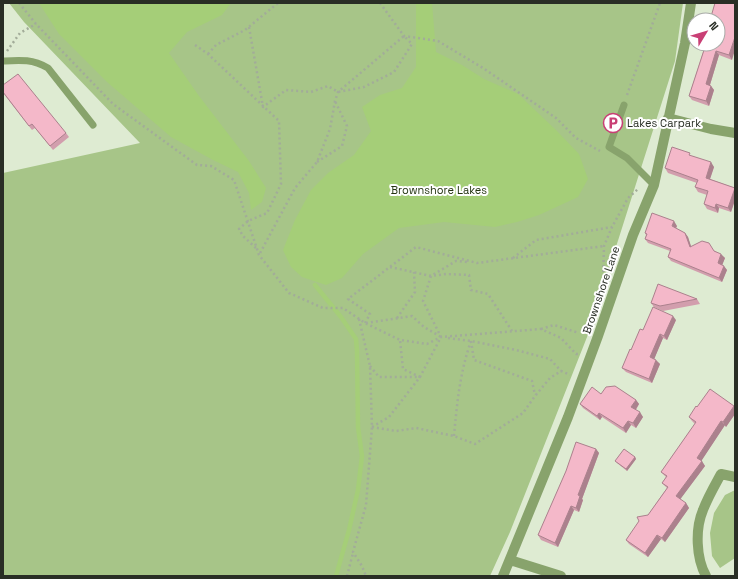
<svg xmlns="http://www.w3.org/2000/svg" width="738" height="579" viewBox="0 0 738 579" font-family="'Space Grotesk',sans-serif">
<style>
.green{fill:#a7c588}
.water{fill:#a5ce78}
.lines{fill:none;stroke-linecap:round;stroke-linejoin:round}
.stream{stroke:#a5ce78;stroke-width:4.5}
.path{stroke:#a2ac99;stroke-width:2.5;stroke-dasharray:2 3;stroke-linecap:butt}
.lane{stroke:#88a36c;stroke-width:7}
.street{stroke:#88a36c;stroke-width:10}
.wall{fill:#d29ead}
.shaded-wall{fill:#ab818d}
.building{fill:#f4b8c9;stroke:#ab818d}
.labels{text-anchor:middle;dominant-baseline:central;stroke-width:4;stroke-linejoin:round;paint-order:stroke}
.poi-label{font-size:11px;fill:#292e25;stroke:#fff;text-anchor:start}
.park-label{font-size:11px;fill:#243411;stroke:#fff}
.street-label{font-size:11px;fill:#292e25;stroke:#fff}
</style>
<rect width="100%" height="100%" fill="#deebd2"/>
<!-- green -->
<path class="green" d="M9,3H683L675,61L589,332L510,532L490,576H3V173L140,143L24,22Z
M735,490V558L720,568L712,556L710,533L714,513L725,495Z"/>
<!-- water -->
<path class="water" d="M39,3H231L222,15L187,32L169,53L199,96L249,161L266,188L262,202L251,210L249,193L238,172L213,160L171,137L107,82L59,34Z
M416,3H432L436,52L462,65L484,79L518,94L556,130L579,154L588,179L578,197L539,215L517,222L495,227L444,222L399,228L363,254L342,278L326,285L302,277L291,267L283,250L295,220L311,190L328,173L354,155L371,131L362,107L380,95L402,88L416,67Z"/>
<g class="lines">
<!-- stream -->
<path class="stream" d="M315,285L341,317L356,339L357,351L358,427L362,456L358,490L349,530L336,576"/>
<!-- path -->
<path class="path" d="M19,3L36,24L113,104L197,165L211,166L234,180L259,255L289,293L323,308H343L365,323L400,340L427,344L441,337L541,329L561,338L576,354H579
M380,3L404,36L438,41L483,68L556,118L576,138L600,151
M249,27L263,107L286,90L311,92L328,86L338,92L364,87L394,72L412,44L404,36L338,92L335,101L330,129L317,162L295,188L259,255
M195,45L208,54L279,121L281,184L267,213L248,221L239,229L243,236L257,249
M7,51L20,33L36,24
M208,54L216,45L245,30L278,3
M627,95L660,3
M317,162L342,146L347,126L335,101
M513,258L536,240L612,227
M390,267L431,276L446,274L469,275L471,290L488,294L512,331
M603,282L604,246L612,227L628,198L638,189
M397,318L415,292L414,272
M359,319L370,366L372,427L366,505L353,552L362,566L366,576
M365,323L370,314L348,299L416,247L477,263L604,246
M366,323L412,316L424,327L441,337
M541,329L554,325L579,333
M448,338L471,341L516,350L550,359L561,371
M471,341L474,360L532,381L535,395
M370,366L379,377H420L403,369L400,340
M372,427L389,417L420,377L441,337L423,301L431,276L456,261L468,262
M372,427L396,431L416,428L454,436L475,444L523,413L535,396L550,378L561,371L570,375
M454,436C457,403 460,372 471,341
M347,576L353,553"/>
<!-- lane -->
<path class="lane" d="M3,61C21,60 32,59 48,68L93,125
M624,105L609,147L627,158L654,185"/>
<!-- street -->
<path class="street" d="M668,118L711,129L735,133
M510,560L561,576
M503,576L568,417L598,336L633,235L654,185L685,43L691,3
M706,576C696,558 695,529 703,510C708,497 715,485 721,474L735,477"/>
</g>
<!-- wall -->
<path class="wall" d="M715,3H735L732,60L719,55L710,85L711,86L714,90L709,106L692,100L689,96L704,49L702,46L715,4Z
M3,93L66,133L69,137L53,150L35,128L32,130Z
M693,156L714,167L710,179L735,188V200L731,212L719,208L718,213L707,209L704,204L707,195L698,192L695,187L697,183L668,173L665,168Z
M677,226L676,228L685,233L688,237L691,247L715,251L725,258L722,265L727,270L722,282L671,261L668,257L670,251L648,243L645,239L646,235L645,233Z
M697,299L700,304L663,311L654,307L651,303Z
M676,320L667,340L663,338L654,359L660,364L652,383L626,372L622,368L631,350L643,330Z
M601,394L636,400L639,404L636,410L643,417L636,428L631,425L626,433L602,417L600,420L583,408L580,404Z
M734,406L735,407V414L726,427L725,425L701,461L705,466L680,499L686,503L689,508L665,542L661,539L648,557L629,544L626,540L648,515L667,488L662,483L666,477L661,472L695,424L692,421L689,417L697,407Z
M596,449L599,453L582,499L583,500L579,512L574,510L558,547L541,540L538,535Z
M635,457L636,459L627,471L617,463L615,461Z"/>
<!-- shaded-wall -->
<path class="shaded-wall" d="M735,37V50L732,60L729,55Z
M716,51L719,55L709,88L706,84Z
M711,86L714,90L709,106L706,101Z
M711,162L714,167L709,182L706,178Z
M735,188V200L731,212L728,208Z
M716,204L719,208L718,213L715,208Z
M674,221L677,226L675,230L672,226Z
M685,233L688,237L693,252L690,247Z
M721,254L725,258L721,268L718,263Z
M724,266L727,270L722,282L719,278Z
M673,316L676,320L667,340L664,336Z
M660,334L663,338L653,362L650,357Z
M656,360L660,364L652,383L649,379Z
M636,400L639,404L634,412L631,407Z
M734,406L735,407V414L726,427L723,422Z
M640,412L643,417L636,428L633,423Z
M599,413L602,417L600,420L597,416Z
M628,421L631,425L626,433L623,428Z
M721,421L725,425L700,463L697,458Z
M596,449L599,453L582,499L583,500L579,512L576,508L578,495Z
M635,457L636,459L627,471L626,469Z
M702,461L705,466L679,501L676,496Z
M686,503L689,508L665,542L662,538Z
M571,506L574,510L558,547L555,543Z
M657,535L661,539L648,557L645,553Z"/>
<!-- building -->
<path class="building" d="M715,3H735V37L729,55L716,51L706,84L711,86L706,101L689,96L705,47L702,46L703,44H718V20H710Z
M18,74L66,133L50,146L32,124L29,126L3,92V85Z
M672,147L690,153L689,155L711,162L706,178L735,188L728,208L716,204L715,208L704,204L708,191L695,187L698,180L665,168Z
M652,213L674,221L672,226L685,233L690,247L702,241L709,243L714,251L721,254L718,263L724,266L719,278L668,257L671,249L645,239L647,234L645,233Z
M658,284L697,299L660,306L651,303Z
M653,307L673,316L664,336L660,334L650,357L656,360L649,379L622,368L630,349L631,350L640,329L643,330Z
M615,386L636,400L631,407L640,412L633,423L628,421L623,428L599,413L597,416L580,404L592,387L601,394L606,387Z
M710,389L734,406L723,422L721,421L697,458L702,461L676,496L686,503L662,538L657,535L645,553L626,540L639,521L637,517L648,515L668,487L662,483L667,476L661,472L696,422L689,417L696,406L697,407Z
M576,442L596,449L578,495L580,496L576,508L571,506L555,543L538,535L566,471Z
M624,449L635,457L626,469L615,461Z"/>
<!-- icons -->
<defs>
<g id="parking-ring" transform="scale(1)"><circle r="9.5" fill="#fff" stroke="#c93f75" stroke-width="1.5"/><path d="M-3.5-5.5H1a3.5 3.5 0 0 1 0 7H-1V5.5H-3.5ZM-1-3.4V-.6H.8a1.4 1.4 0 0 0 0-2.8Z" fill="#c93f75"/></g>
</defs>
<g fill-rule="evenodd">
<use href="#parking-ring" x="613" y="123"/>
</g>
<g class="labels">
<!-- poi labels -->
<g class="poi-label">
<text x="627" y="123">Lakes Carpark</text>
</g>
<!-- park labels -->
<g class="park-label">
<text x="439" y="190">Brownshore Lakes</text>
</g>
<!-- street labels -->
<g class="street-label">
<text transform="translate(601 290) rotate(-71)">Brownshore Lane</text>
</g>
</g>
<!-- border -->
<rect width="738" height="579" fill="none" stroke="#292e25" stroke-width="8"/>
<!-- north arrow -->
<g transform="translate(706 32) rotate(52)"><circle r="19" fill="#ffffff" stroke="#a9aba8"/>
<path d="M0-3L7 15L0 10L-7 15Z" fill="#c93f75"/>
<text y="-6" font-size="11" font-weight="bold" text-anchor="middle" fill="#292e25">N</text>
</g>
</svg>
